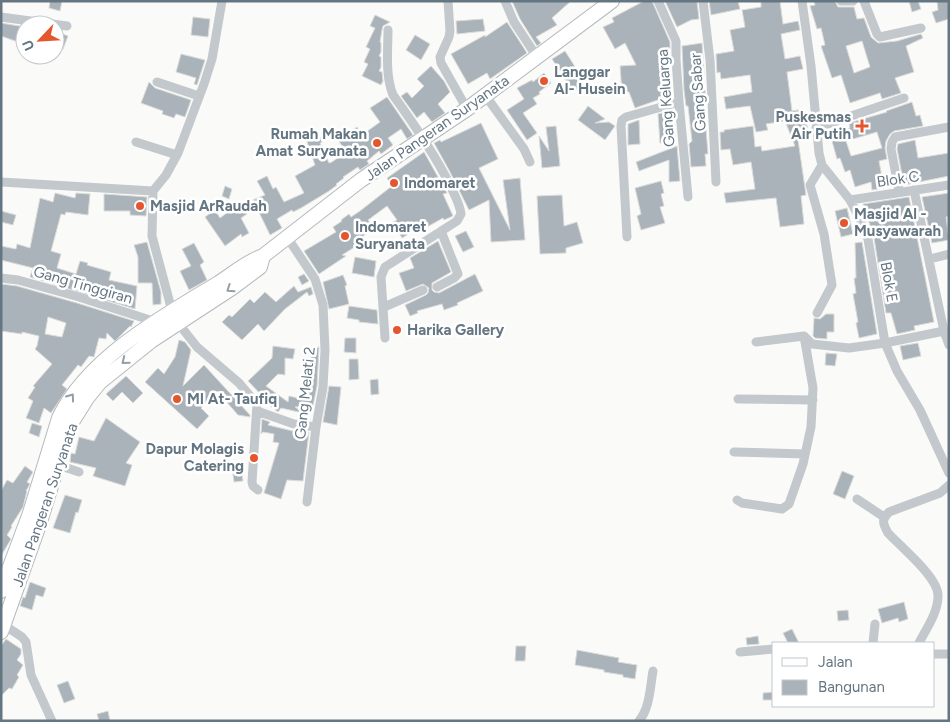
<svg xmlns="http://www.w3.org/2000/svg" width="950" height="722" viewBox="0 0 950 722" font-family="Figtree,sans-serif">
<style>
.building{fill:#aab3b9;stroke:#dcdcda;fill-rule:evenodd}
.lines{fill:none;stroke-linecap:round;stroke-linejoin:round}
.primary-casing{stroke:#b5babe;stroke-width:16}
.minor{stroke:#c3c8cc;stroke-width:9}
.primary{stroke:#fff;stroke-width:14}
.oneway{stroke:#939fa8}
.poi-dot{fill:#e4572e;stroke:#fff;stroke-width:2}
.labels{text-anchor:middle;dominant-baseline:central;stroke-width:5;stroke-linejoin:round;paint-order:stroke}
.poi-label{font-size:15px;font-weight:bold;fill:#657683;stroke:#fff;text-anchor:start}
.street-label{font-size:15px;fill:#657683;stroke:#fff}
</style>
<rect width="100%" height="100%" fill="#fafaf8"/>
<!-- building -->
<path class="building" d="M50,1H62L60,11L49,8Z
M512,1H571L552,18L557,25L536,37L541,43L537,46L520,19Z
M644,1H652L670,42V49L663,52L669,66H670L671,79L664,81L669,96L635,108L629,92H622L620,66L636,65L625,43L615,49L603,27L614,22L612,18Z
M665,1H697L699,19L691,20L677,27Z
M709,1H738L740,9L711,15Z
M761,1H780L783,24L798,21L799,25L800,30L781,34L785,59L800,56L803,69L787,72L792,111L803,109V120L805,119L808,129L797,133L806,195L801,196L804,224L780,227L776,198L726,203L724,193L755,189L751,162L733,165L730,149L721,150L720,132H724V130L753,126L755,147L761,146L762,151L795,146L785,121L766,124L768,130L756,132L750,106L726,109L724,97L752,92L750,75L721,79L720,72L717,73L716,54L734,51L730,30L745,27L742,10L761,7Z
M814,1H835L838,7H854L857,19L864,18L871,37L878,43L897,41L921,34L923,38L906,46L914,72L895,78L901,93L882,99L880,93L850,103L841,75L832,78L821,46L825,45L821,28L817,29L810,6L815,5ZM862,41L870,67L854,73L846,46Z
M909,1H918L921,9L912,12Z
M937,1H949V19L936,23L932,12L938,10Z
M375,15L390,22L383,26L382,30L380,42L381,43V52L379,56L381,57V67L379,71L382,72L383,81L381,85L362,76L368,64L364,62L370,49L366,47L375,28L370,26Z
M193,17L210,19L208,37L191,35Z
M483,19L485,31L457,34L456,21Z
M507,22L527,53L490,79L487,73L468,84L451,54L485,35V37Z
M1,23L25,27V42L19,40L18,42L1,36Z
M55,31L68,36L63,49L55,46Z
M415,35L430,44L421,60L406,50Z
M702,43L704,75L699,76L701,91L705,90L706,104L704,105L708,154H705L706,166L691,167L689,144L692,141L688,106H686L684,90L682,46Z
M565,51L586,84L573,92L552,59Z
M181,54L205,60L197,85L194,84L196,78L176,72Z
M431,66L444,81L450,92L438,104L445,113L432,122L424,112L417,118L401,96L407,92L412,98L424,86L417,79Z
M544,73L551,83L539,92L540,94L533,98L537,104L523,113L537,133L527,140L507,110L524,99L517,88L532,80L533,82Z
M149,82L155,88L191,100L185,117L176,114L174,118L162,114L163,111L141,103Z
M387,97L413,135L407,139L401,129L388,138L393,145L381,154L379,151L367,161L369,164L360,170L358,167L343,177L344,178L336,184L337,185L329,191L301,208L293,212L292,210L277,219L282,228L270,235L253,200L265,195L257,181L267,176L273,189L276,187L284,202L304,193L295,176L315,165L306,139L319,134L322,142L320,143L329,163L332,162L346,152L338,140L357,127L362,135L380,122L370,108Z
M912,102L916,116L920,115L923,126L894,131L890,134L886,141L885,148L887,159L879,161L884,188L872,190L871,182L855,187L850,170L845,172L840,158L837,159L830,134L850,128L849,123L887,112L886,111ZM877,132L882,148L851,156L846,141Z
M588,106L605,119L595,123L609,122L615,126L605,140L578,120Z
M666,112H673L675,142L660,143L658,114Z
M639,120L640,144L628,145V124Z
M481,123L498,159L479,168L510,230L503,180L520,178L525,240L491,242L489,200L469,210L449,170L434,143L440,140L441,142Z
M556,126L560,166L542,168L539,136L549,151L546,127Z
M915,140L918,158L949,153V176L904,185L897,149L898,144Z
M677,146L680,181L669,182V160L639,171L636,162Z
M424,152L447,193L443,194L453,216L444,220L443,218L420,231L418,228L402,238L393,222L397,220L387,206L368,220L373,227L356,243L358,245L342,255L346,256L319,274L304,251L336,232L333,227L342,221L341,220L349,214L351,217L360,211L392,186L387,178Z
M661,181L664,193L661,194L664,206L660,207L665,223L641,230L637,216L641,214L635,188Z
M225,186L232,189L229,199L222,196Z
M55,193L75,198L76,193L90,194L88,215L66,212L65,215L61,214L51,251L61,254L57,268L76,274L80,261L88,263L87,265L111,272L109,280L137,286L135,309L30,277L33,268L1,260V246L16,249L17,244L30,248L40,198L53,202Z
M949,193V216L946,217L949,240L932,243L922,197Z
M104,194L147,197L146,216L130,215V211H104Z
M562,195L564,226L577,222L583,243L566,248V253L540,254L537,196Z
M909,197L934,322L914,326L915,330L897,334L891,313H886L874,238L863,204Z
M239,204L247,214L241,218L249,233L242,237L241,234L225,246L205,217L215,210L220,218Z
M847,208L853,234L841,237L835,211Z
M1,211L16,215L13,225L1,222Z
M466,231L474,247L463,252L455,236Z
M438,241L451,272L432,283V290L434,292L439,293L475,274L483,291L457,303L458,305L444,310L442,304L417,311L418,313L410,316L405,305L426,295L428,293L429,288L423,284L406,291L399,273L414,268L410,258Z
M147,242L161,292V304L153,305L152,283H138V257L134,245Z
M862,242L877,334L859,338L856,323L858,322L853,294L856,293L854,278H856L855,243Z
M194,243L204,262L200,265L207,280L189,290L180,271L191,266L182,249Z
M355,257L376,261L374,277L352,273Z
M304,274L309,281L302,285L298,277Z
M343,275L347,285L345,286L349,304L329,309L323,282Z
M1,284L17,286L77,303L134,321L131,327L130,326L115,341L107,333L106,339L99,338L94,357L89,356L81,367L78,365L62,385L67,389L51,413L44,408L39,423L26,418L33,401L28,398L35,387L33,386L52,364L35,349L37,346L39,336L22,332V334L1,331ZM48,317L66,323L62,337L45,334Z
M294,286L298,292L311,287L313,294L309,296L307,292L285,309L264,331L258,324L242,340L222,322L229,315L232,317L250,299L254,303L265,292L276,302Z
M349,306L377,310L378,324L359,322V320L347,318Z
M826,314H834V332H827V339L815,338L813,336L814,318L820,319Z
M345,338H356V353L344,352Z
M179,340L185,342L191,350L183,386L204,365L250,415V417L238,415L217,391L201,408L209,416L197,429L145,382L158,368L164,374L175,357Z
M918,343L921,356L903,360L900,346Z
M273,346L295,349L293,359L285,358V375L278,374L266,386L288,402L289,396L302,399L301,394H305V362H311V348L319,347L317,386L313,406L295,407L303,413L281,408L278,412L265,402L266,400L248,381L272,358Z
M826,353L837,354L835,366L825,365Z
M349,359H358L359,379L349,380Z
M126,376L143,393L133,403L122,392L113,401L106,394Z
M378,379L379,394L371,395L370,380Z
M329,386L341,387L337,425L323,422Z
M106,418L140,442L126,463L132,465L125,486L93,476L96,468L70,462L71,453L75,454L79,437L94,441Z
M262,419L270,422L268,425L297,432H309L303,481L287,480L281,499L264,493L279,443L273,442L274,434L263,432L261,434Z
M32,423L42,426L39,437L29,433Z
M25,466L33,472L27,482L30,484L26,491H27L23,507L11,526L12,527L7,535L11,539L1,556V491L7,480L13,483Z
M241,467L243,481L234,482L232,468Z
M842,471L854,476L845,499L833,494Z
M65,495L82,500L78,513L76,512L70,533L53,528Z
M30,582L46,588L43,597L36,595L32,610L20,606L23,597L25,598Z
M904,602L908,619L899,622L898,618L882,623L878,609Z
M848,610L849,620L838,621L837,611Z
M792,629L799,643H788L783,633Z
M758,636L759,644L747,645L746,638Z
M6,639L21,649V654L17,660L23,665L17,675L19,677L12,689L9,688L1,696V646Z
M516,646H526L525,661H515Z
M577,650L619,658L618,662L637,665L635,679L623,677V675L604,672V670L575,665Z
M68,681L75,699L64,703L57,685Z
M774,692V700H763V693Z
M108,711L110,721H99L97,714Z"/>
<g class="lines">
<!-- primary casing -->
<g class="primary-casing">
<path id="primary" d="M1,591L30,513L59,418C88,358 162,317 217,284C233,274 246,262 263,256L361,180L467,109L612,1
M1,632L40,522L66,437L72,422L87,398L100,382L151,341L232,288L260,267L263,256"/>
</g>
<!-- minor -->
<path class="minor" d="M448,1L450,31L449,37L440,57L441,63L467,109
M505,1L514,22L537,57
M658,1L676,41V59L679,102L688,197
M703,1L710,60L716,182
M802,1L811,66L819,153L822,165L850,200L861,221L868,239L885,343L897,371L920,410L949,473
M841,1H853
M864,1L877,34L880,37L921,28
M1,17L67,26
M157,82L199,96
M485,95L524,149L530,162
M816,128L904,98
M136,142L177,155
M1,182L153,191
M914,190L944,331L949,345
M899,191L891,149L892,142L895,137L949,127
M850,200L949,185
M287,237L315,279L323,305L325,350L323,387L316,427L307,502
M627,237L621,126L622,120L626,117L679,102
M930,259L949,254
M1,278L18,280L79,297L156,322
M437,287L454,278L458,274L441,231
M384,307L423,290
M172,311L152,236L153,191L166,175L178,153L204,84L212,59L222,1
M817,313L832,285L824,234L810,185L822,165
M178,323L197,347L239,383L257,404L252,482L253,486L258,490
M804,336L812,344L849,348L885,343L944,331
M385,338L381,277L385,267L457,221L461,214C460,204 454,194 450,185C434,153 414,124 393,95C385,75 388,51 388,30
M756,342L804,336
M738,399L813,400
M257,411L294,424L316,427
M734,452L805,454
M58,465L79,472
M857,499L884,517
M737,500L742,503L782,509L789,504L803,464L811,427L813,388L804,336
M4,625L22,637L26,642L31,675L52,721
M873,643L875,624
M919,643C926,629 938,613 938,596C939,578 901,547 888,533C883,524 881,520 889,512L940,493L949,485
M740,652L774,649
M934,654H949
M639,721C650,708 650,687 653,671"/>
<!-- primary -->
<use href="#primary" class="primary"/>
</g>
<!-- one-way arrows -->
<defs><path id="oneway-chevron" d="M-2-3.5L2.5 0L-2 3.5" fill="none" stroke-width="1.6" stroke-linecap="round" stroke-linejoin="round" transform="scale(1.25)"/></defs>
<g class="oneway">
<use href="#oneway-chevron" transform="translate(230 289) rotate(146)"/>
<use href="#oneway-chevron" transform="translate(125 361) rotate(141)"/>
<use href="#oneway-chevron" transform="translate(71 397) rotate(-54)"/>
</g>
<!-- markers -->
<g class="poi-dot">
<circle cx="544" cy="81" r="5"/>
<path d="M859.5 118.5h5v5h5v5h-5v5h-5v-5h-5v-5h5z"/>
<circle cx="377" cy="143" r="5"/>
<circle cx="394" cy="183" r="5"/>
<circle cx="140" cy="206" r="5"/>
<circle cx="844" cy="223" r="5"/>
<circle cx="345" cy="236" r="5"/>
<circle cx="397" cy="330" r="5"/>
<circle cx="177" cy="399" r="5"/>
<circle cx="254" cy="458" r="5"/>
</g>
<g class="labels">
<!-- poi labels -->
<g class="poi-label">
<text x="554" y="72">Langgar<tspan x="554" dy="17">Al- Husein</tspan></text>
<text x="851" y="117" text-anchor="end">Puskesmas<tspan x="851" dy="17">Air Putih</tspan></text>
<text x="367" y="134" text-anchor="end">Rumah Makan<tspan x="367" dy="17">Amat Suryanata</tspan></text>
<text x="404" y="183">Indomaret</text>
<text x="150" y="206">Masjid ArRaudah</text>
<text x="854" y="214">Masjid Al -<tspan x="854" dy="17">Musyawarah</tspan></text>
<text x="355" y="227">Indomaret<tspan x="355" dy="17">Suryanata</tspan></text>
<text x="407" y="330">Harika Gallery</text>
<text x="187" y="399">MI At- Taufiq</text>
<text x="244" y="449" text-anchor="end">Dapur Molagis<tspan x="244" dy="17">Catering</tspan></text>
</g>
<!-- street labels -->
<g class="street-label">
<text transform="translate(698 92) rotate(-94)">Gang Sabar</text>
<text transform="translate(666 98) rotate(-94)">Gang Keluarga</text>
<text transform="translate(437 128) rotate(-35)">Jalan Pangeran Suryanata</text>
<text transform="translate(898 179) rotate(-8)">Blok C</text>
<text transform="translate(889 282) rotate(80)">Blok E</text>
<text transform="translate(83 285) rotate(16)">Gang Tinggiran</text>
<text transform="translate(305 393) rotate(-84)">Gang Melati 2</text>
<text transform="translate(45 505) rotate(-71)">Jalan Pangeran Suryanata</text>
</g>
</g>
<!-- border -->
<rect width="950" height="722" fill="none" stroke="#657683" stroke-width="5"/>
<!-- legend -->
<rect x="772" y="642" width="162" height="65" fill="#ffffff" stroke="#c1c8cd"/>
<rect x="782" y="658" width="25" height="8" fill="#ffffff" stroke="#c1c8cd"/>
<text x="818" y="667" font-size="15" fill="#657683">Jalan</text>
<rect x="782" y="680" width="25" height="15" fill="#aab3b9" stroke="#c1c8cd"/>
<text x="818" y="692" font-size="15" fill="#657683">Bangunan</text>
<!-- north arrow -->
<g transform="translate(40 40) rotate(245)"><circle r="24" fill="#ffffff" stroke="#c1c8cd"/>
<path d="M0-4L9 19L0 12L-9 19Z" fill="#e4572e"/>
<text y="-8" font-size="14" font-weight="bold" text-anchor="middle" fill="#657683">U</text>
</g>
</svg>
